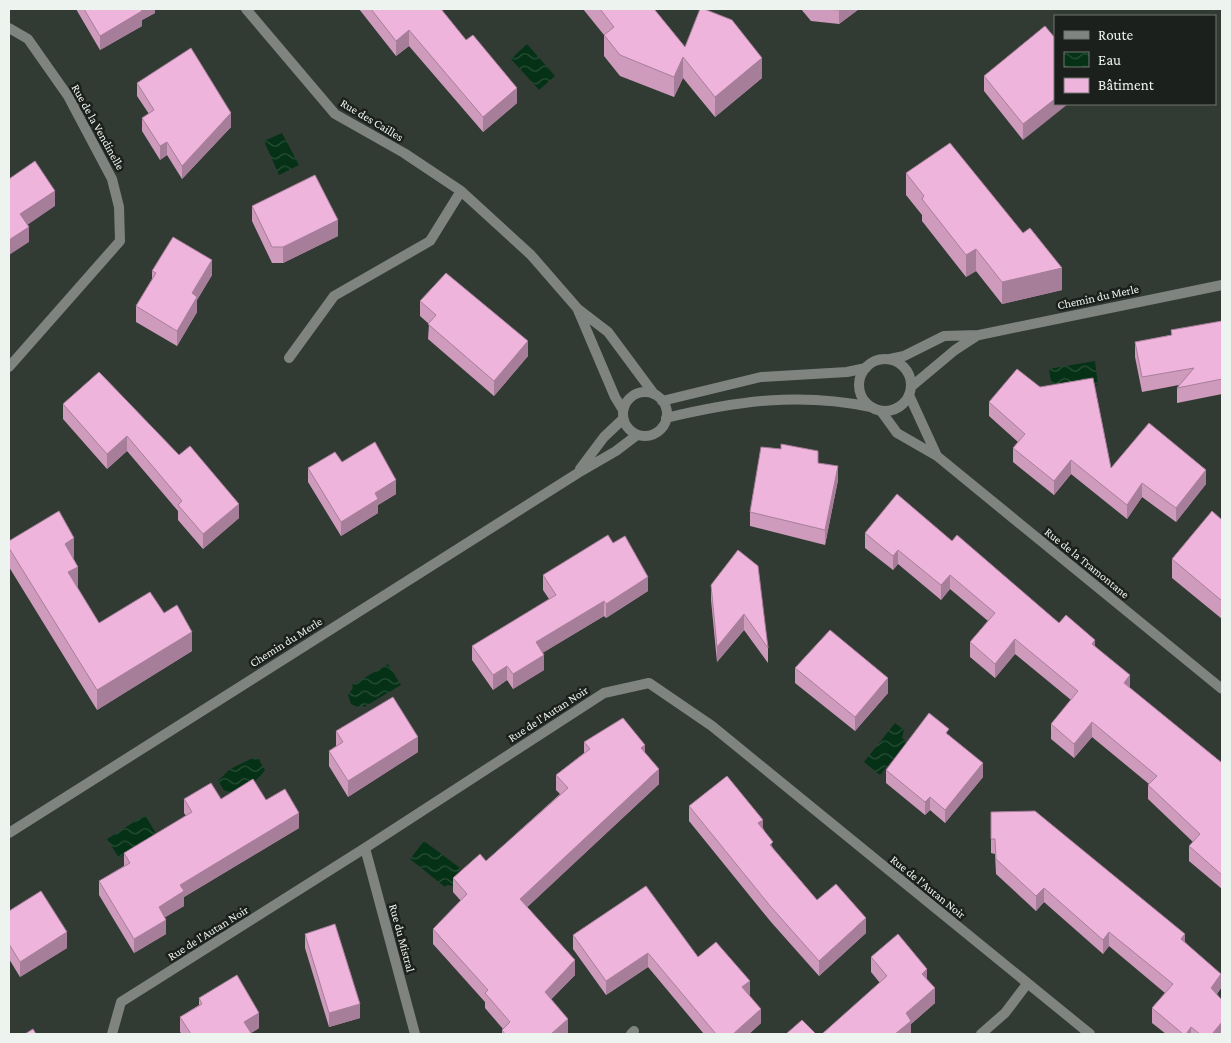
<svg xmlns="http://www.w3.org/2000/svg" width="1231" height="1043" viewBox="0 0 1231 1043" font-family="'Crimson Pro',serif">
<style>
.water{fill:url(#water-waves)}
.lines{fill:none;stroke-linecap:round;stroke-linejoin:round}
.minor{stroke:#7f8480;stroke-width:10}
.tertiary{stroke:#7f8480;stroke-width:10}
.wall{fill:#ce9bbd}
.shaded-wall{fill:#a77e9a}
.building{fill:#efb4dc;stroke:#a77e9a}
.labels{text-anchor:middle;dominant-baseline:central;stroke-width:5;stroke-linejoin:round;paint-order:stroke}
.street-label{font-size:12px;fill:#edf3ee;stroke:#1c201d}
</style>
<defs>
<pattern id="water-waves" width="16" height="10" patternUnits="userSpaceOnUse" patternTransform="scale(1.25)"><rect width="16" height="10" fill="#053116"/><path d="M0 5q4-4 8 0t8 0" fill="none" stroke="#2a4f38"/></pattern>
</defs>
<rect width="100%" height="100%" fill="#313b33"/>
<!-- water -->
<path class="water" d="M527,44L555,76L539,90L511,59Z
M282,133L299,165L279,175L264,141Z
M1095,361L1098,385L1053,393L1049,369Z
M388,664L401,685L364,707L363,705L358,707L351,704L348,695L353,688L352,685Z
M895,723L904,730L902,738L907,742L880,775L864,762Z
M253,758H258L265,770C256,783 241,792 225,792L218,781L230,769Z
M145,815L157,835L119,858L107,839Z
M424,841L460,868L459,870L461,874L455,886L447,885L445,887L410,859Z"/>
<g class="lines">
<!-- minor -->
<path class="minor" d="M246,9L335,114L404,153L461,191L531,255L578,309L608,332L654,394
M9,28L28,39L68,96L112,179L119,207L120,241L9,367
M578,310L615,397L623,410
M289,358L334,296L430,241L461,191
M909,395L937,456
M881,411L897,433L937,456L1222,689
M365,848L415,1034
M112,1034L121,1002L365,848L604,693L649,683L712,726L1090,1034
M631,1034L634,1031
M981,1034L1005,1013L1027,984"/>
<!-- tertiary -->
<path class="tertiary" d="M890,359L904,356L944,336L979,335L1222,285
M859 385a26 26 0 1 1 52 0a26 26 0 1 1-52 0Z
M912,386L955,350L978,335
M623 414a22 22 0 1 1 44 0a22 22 0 1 1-44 0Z
M662,401L761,377L847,372L866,368
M666,418C737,401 799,392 871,407
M580,469L604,437L623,419
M9,833L578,473L616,451L637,435"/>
</g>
<!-- wall -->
<path class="wall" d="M76,9H155V13L142,20V26L100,50Z
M359,9H441L517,103L483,132L409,46L396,56Z
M583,9H654L685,47L762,78L715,117L683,78L674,97L620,76L604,56V35Z
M801,9H859L839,24L811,21Z
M1045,26L1023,140L984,91V76Z
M137,83L231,127L182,179L167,155L160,160L142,131V118L149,114L137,96Z
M906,173L1062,290L1002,304L976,271L966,277L922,221V215L906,195Z
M252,206L338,236L283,263H272L252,221Z
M152,271L212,275L197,300V312L177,346L136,322V306L152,279Z
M420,301L528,356L494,396L428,339L429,324L420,316Z
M1222,321V394L1177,403V388L1179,385L1142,392L1135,357V342L1171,335V330Z
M99,372L239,518L203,549L178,520V511L127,451L107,469L63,419V404Z
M989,402L1111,468L1206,484L1176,522L1142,497L1127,519L1071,474L1054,495L1013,462V448L1018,442L989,416Z
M342,462L396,494L378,505V513L341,536L308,482V468Z
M838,480L825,545L750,526V512Z
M1222,520V619L1172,578V559Z
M865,533L952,541L1059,623L1095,646L1130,688L1222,763V889L1189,861V846L1193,842L1148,799V785L1149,784L1092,737L1074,758L1051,739V724L1071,700L1015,654L995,678L970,657V642L988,621L950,589L941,600L898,564L893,570L865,548Z
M9,541L74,557L73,558L78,586L77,587L99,623L164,613L192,651L97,710L9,567Z
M613,543L648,591L606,618L604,616L542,653L544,670L513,689L507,680L493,690L472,660V646L549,599L543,590V575Z
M738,550L768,648V663L744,630L717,662L711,600V585Z
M795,668L888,693L855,731L795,683Z
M336,731L418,752L348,797L329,766V751L336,746Z
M949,735L983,777L945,823L930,810L925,815L886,783V770Z
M584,742L659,784L527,907L575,975L551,999L568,1033L567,1034H502V1030L503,1029L485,1008V1002L433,944V929L461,901L453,892V878L486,861L560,794L556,790V775L584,753Z
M184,799L266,800L299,828L184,897V906L165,917L166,934L134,953L99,895V881L124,866V853L186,816L184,813Z
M689,806L763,828L773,848L817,900L866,933L819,976L771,922L689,821Z
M991,812L1185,942L1221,988L1217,994L1222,1034H1166L1152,1023V1008L1165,993L1109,946L1103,954L1044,902L1036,911L996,874L995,854L991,853Z
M9,911L67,948L20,977L9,959Z
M305,934L360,1018L329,1027L305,948Z
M573,935L698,957L750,995H749L761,1023L749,1034H704L648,967L606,995L573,949Z
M871,957L927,980L935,1003L911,1024V1034L880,983L871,972Z
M199,998L259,1028L251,1033V1034H182L180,1032V1017L199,1005Z"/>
<!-- shaded-wall -->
<path class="shaded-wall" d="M139,9H155V13L142,20V26L100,50V36Z
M841,9H859L839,24V10Z
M409,30V46L396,56V41Z
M683,57V78L674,97V77Z
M762,58V78L715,117V97Z
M517,88V103L483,132V117Z
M1055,99V104H1068L1023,140V124Z
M231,113V127L182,179V166Z
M167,142V155L160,160V146Z
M55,191V206L20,230V214Z
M338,220V236L283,263V247Z
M29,227V242L9,255V240Z
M976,249V271L966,277V255Z
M212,260V275L197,300V312L177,346V331L192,293Z
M1062,268V290L1002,304V282Z
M528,341V356L494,396V381Z
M127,436V451L107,469V454Z
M1071,460V474L1054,495V481Z
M838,466V480L825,545V530Z
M1206,470V484L1176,522V508Z
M396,480V494L378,505V513L341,536V522L375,493Z
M1142,483V497L1127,519V505Z
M239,504V518L203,549V534Z
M74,538V557L65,563V544Z
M898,550V564L893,570V556Z
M78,567V586L68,592V572Z
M950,575V589L941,600V585Z
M648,577V591L606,618V604Z
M604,601V616L536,657V642Z
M744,614V630L717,662V647Z
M192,632V651L97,710V690Z
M1015,639V654L995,678V664Z
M1095,640V654L1092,644Z
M544,655V670L513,689V674Z
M507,666V680L493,690V675Z
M1130,675V690L1124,683Z
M888,678V693L855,731V717Z
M1092,722V737L1074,758V744Z
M418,737V752L348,797V781Z
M645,745V760L641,748Z
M983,763V777L945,823V810Z
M659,769V784L520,914V899Z
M930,797V810L925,815V802Z
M299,813V828L184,897V906L159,921V907L180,885Z
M763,820V835L758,823Z
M1044,888V902L1036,911V896Z
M866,918V933L819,976V961Z
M166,920V934L134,953V939Z
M67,932V948L20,977V962Z
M1109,932V946L1103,954V940Z
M1185,934V948L1181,939Z
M648,953V967L606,995V981Z
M575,960V975L545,1006V992Z
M927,969V984L922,974Z
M1221,974V988L1211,1003V988Z
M750,981V995L742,1001V987Z
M935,988V1003L911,1024V1034H895L906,1013Z
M360,1004V1018L329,1027V1013Z
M761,1009V1023L749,1034H733Z
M259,1013V1028L251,1033V1034H244V1022Z
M568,1019V1033L567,1034H551Z
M1222,1022V1034H1212Z
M1191,1027V1034H1186Z"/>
<!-- building -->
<path class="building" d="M84,9H140L142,11L100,36Z
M371,9H441L466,40L473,35L517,88L483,117L409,30L396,41Z
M600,9H654L685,47L700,9H704L732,20L762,58L715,97L683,57L674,77L620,55L604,35L614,27Z
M826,9H841L839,10Z
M1045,26L1055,38V99L1023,124L984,76Z
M191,48L231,113L182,166L167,142L160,146L142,118L154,110L137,83Z
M950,143L1023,233L1030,228L1062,268L1002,282L976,249L966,255L922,199L924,196L906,173Z
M35,161L55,191L20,214L29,227L9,240V179Z
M315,175L338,220L283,247H272L252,206Z
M173,237L212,260L192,293L197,297L177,331L136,306L156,273L152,271Z
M446,273L528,341L494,381L428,324L436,315L420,301Z
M1222,321V379L1177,388L1194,368L1142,377L1135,342L1172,335L1171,330Z
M1017,369L1040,387L1093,378L1111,468L1149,423L1206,470L1176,508L1142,483L1127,505L1071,460L1054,481L1013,448L1025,434L989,402Z
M99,372L179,455L190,446L239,504L203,534L178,505L182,501L127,436L107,454L63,404Z
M375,442L396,480L375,493L378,499L341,522L308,468L335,452L342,462Z
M781,444L818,451V463L838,466L825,530L750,512L761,447L781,449Z
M897,494L952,541L957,535L1059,623L1066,615L1095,640L1092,644L1130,675L1124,683L1222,763V875L1189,846L1200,834L1148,785L1157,776L1092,722L1074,744L1051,724L1078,691L1015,639L995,664L970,642L995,613L950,575L941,585L898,550L893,556L865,533Z
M59,511L74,538L65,544L78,567L68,572L99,623L150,592L164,613L177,605L192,632L97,690L9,548V541Z
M1212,511L1222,520V601L1172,559Z
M608,535L613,543L625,536L648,577L606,604L604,601L536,642L544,655L513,674L507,666L493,675L472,646L556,595L543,575Z
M738,550L758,566L768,648L744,614L717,647L711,585Z
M830,630L888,678L855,717L795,668Z
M393,697L418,737L348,781L329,751L343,742L336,731Z
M929,713L949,729L946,733L983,763L945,810L930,797L925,802L886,770Z
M623,718L645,745L641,748L659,769L520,899L575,960L545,992L568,1019L551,1034H505L502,1030L510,1022L485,993L488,990L433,929L467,894L453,878L480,854L486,861L568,788L556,775L590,749L584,742Z
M727,776L763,820L758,823L773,842L770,845L817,900L836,884L866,918L819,961L771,907L689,806Z
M253,779L266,800L285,789L299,813L180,885L184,891L159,907L166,920L134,939L99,881L130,863L124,853L192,812L184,799L211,783L221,799Z
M1035,811L1185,934L1181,939L1221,974L1211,988L1222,1000V1022L1212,1034H1200L1191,1027L1186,1034H1183L1152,1008L1173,984L1109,932L1103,940L1044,888L1036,896L996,859L995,839H991V812Z
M646,886L698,957L716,942L750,981L742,987L761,1009L733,1034H716L648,953L606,981L573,935Z
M41,891L67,932L20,962L9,944V911Z
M335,924L360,1004L329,1013L305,934Z
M898,934L927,969L922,974L935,988L906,1013L911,1021L895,1034H822L887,976L871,957Z
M237,975L259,1013L244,1022L251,1033L249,1034H191L180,1017L202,1004L199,998Z
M802,1020L816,1034H786Z
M33,1029L36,1034H25Z"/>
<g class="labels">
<!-- street labels -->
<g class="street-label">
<text transform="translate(372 120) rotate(31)">Rue des Cailles</text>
<text transform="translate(98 127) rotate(61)">Rue de la Vendinelle</text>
<text transform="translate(1098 297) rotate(-12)">Chemin du Merle</text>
<text transform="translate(1087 563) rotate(39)">Rue de la Tramontane</text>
<text transform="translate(286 642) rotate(-32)">Chemin du Merle</text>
<text transform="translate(548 714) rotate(-33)">Rue de l'Autan Noir</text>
<text transform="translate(928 887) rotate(39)">Rue de l'Autan Noir</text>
<text transform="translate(208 933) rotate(-32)">Rue de l'Autan Noir</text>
<text transform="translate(402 938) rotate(75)">Rue du Mistral</text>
</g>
</g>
<!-- border -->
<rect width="1231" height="1043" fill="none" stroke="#edf3ee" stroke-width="20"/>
<!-- legend -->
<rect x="1054" y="15" width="162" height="90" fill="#1c201d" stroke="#707471"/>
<rect x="1064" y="31" width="25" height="8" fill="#7f8480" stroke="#707471"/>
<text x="1098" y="40" font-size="15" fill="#edf3ee">Route</text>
<rect x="1064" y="52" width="25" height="15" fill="url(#water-waves)" stroke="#707471"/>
<text x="1098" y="65" font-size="15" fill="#edf3ee">Eau</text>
<rect x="1064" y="78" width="25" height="15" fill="#efb4dc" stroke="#707471"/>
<text x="1098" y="90" font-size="15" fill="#edf3ee">Bâtiment</text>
</svg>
